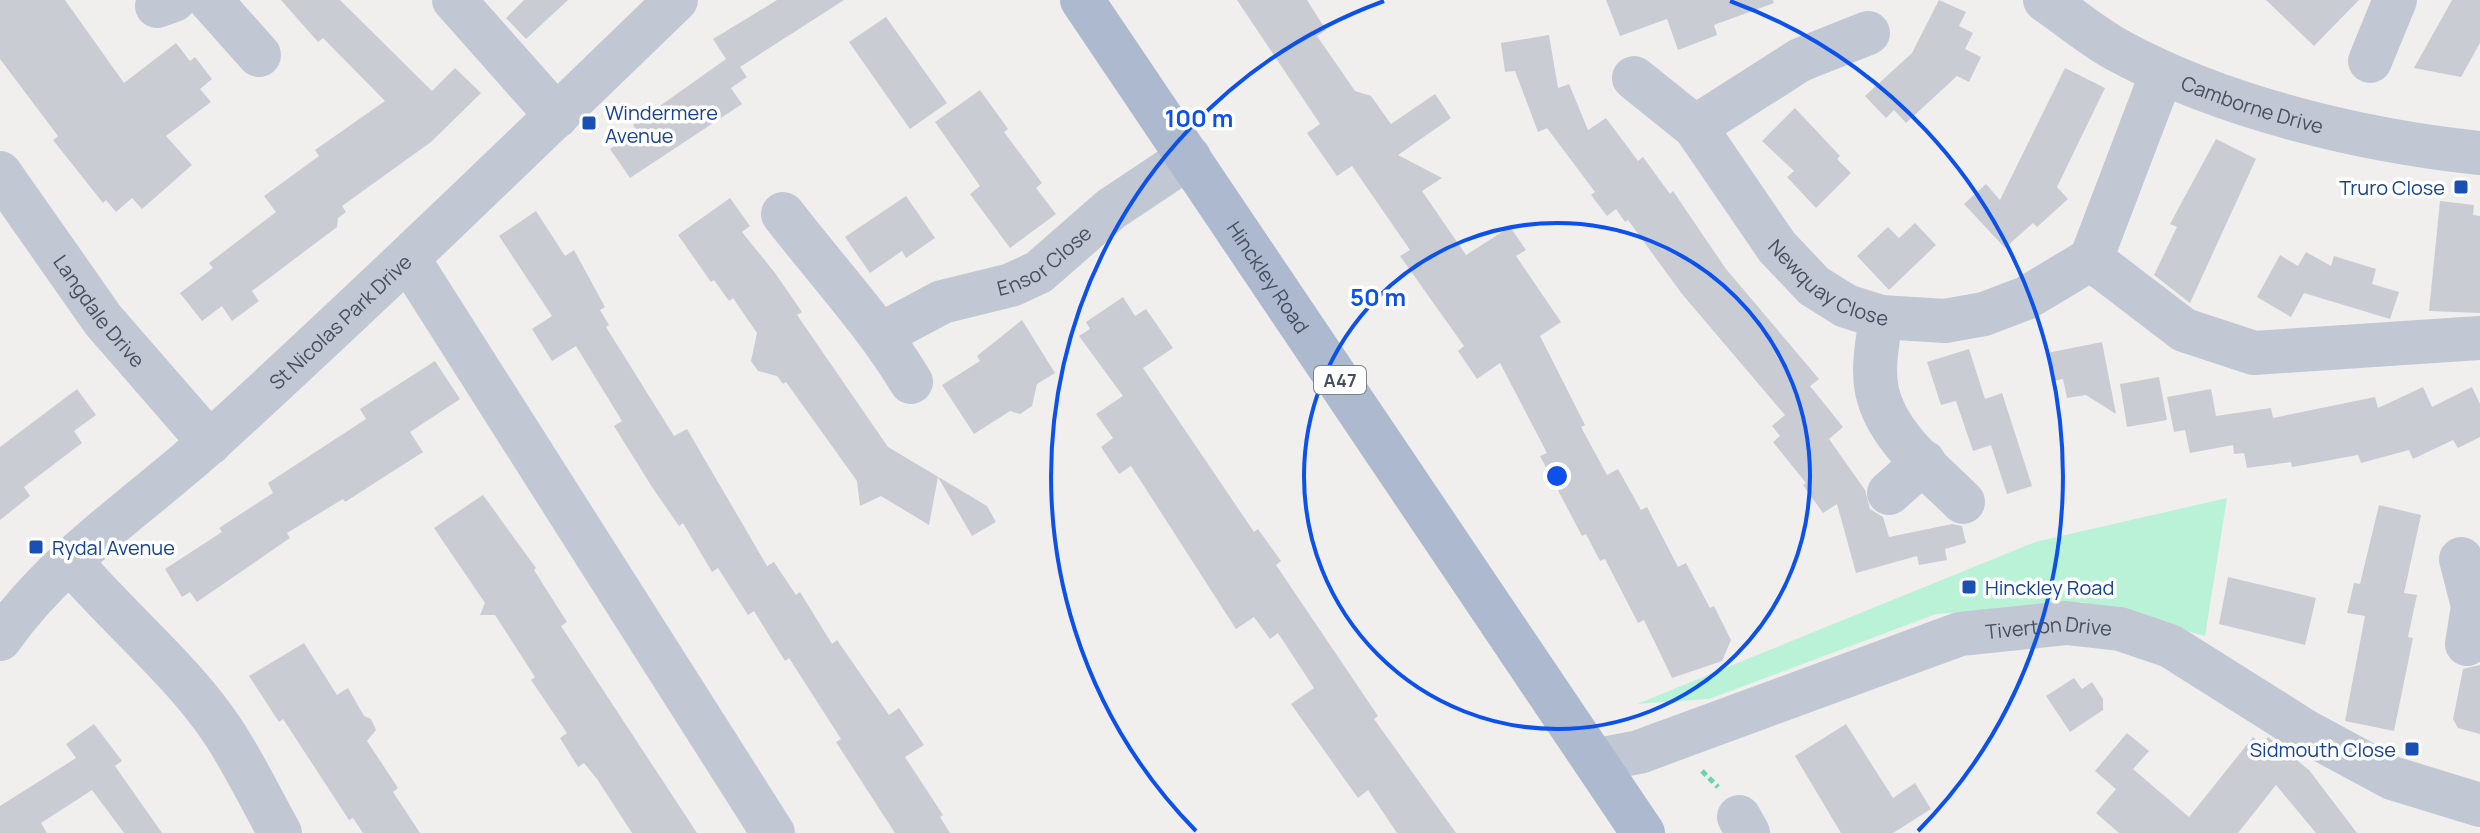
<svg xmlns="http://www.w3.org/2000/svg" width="2480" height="833" viewBox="0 0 2480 833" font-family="Manrope,sans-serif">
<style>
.green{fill:#b9f2d6}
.building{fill:#caccd4}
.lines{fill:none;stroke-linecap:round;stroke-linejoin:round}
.path{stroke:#6fd2ae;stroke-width:5;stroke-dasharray:6 4;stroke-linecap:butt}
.minor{stroke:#c1c8d4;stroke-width:44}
.major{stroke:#acb9cf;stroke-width:44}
.ring{fill:none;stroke:#0d51ec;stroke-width:4}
.transit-dot{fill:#1a4fb4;stroke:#fff;stroke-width:3}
.labels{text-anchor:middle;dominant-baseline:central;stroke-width:7;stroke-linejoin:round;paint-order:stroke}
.shield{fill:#fff;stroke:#7d848e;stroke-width:2}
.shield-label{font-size:18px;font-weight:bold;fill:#454f5d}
.street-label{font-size:20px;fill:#454f5d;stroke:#fff}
.transit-label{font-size:20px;fill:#164399;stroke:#fff;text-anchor:start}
.centre{fill:#0d51ec;stroke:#fff;stroke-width:4}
.ring-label{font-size:24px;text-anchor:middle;font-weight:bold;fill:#0d51ec;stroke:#fff;stroke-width:7;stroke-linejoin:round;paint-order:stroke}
</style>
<rect width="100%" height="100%" fill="#f1eeee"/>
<!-- green -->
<path class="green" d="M2227,498L2205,636L2082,602L1936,614L1709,699L1637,704L2035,542Z"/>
<!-- building -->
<path class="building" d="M0,0H65L124,83L176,43L190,61L195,57L212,79L200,89L211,102L166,136L192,165L142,209L132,198L116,212L106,200L103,203L53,140L58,136L0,59Z
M281,0H340L432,91L455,68L481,93L431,142L342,206L346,212L338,218L337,227L252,291L259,301L232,321L222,306L202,321L180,293L213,268L209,263L276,212L264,196L319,156L315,150L385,101L323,38L318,42Z
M524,0H568L526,39L506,18Z
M777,0H844L740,67L747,77L731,88L742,104L630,178L610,149L637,131L633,125L726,59L713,39Z
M1237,0H1307L1326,30L1317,36L1355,91L1371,96L1391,124L1435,94L1451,118L1398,155L1442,178L1422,191L1466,255L1510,227L1526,250L1516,256L1561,322L1540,336L1585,425L1581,427L1607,475L1618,469L1641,510L1647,507L1678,567L1686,563L1710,608L1714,606L1731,640L1722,661L1672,678L1644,620L1638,623L1605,559L1600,561L1586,534L1582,536L1540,456L1547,453L1500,363L1477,379L1458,351L1464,346L1400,256L1410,250L1352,166L1337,176L1307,133L1320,124Z
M1606,0H1773L1774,3L1714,25L1717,35L1678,50L1667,19L1620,36Z
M1939,0L1966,12L1959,26L1973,33L1965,49L1981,57L1969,82L1957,76L1906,123L1894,110L1886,118L1865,96L1912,53Z
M2266,0H2359L2314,46Z
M2452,0H2480V43L2461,77L2414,68Z
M886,17L947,103L910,129L849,42Z
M1549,35L1558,88L1569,84L1588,130L1606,118L1638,161L1643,157L1670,194L1673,191L1726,269L1819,379L1810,386L1843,427L1829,439L1865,490L1870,509L1883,517L1889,537L1952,524L1962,526L1966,543L1945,549L1947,560L1919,565L1917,556L1856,573L1837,504L1823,513L1803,485L1806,483L1773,442L1780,436L1772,426L1785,415L1682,294L1628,220L1625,222L1616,209L1607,216L1591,195L1595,192L1547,128L1538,132L1515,71L1505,72L1501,43Z
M2065,68L2105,88L2057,187L2068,199L2037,227L2033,223L2005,248L1964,204L1986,184L2000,200Z
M980,90L1008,129L1004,132L1042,183L1036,188L1056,214L1010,248L970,194L980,186L935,122Z
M1795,108L1840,156L1837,159L1851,173L1816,208L1787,177L1794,171L1762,141Z
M2216,139L2256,159L2190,303L2154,275L2177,227L2170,224Z
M906,196L935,238L906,258L902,251L870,273L845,237Z
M730,198L750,226L742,232L775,273L802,312L797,315L888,447L987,506L996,522L972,536L938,477L929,525L881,496L860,506L857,481L786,382L783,384L777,376L758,371L751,361L757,333L733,298L729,301L714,280L711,282L678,235Z
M2440,201L2474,205L2473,215L2480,216V313L2429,311Z
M536,211L565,256L574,250L605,307L600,310L609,325L606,327L674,436L687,429L767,566L774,562L796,595L800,592L832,644L837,640L889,715L899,708L924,745L905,757L943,815L940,817L950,833H895L836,742L841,739L789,658L785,661L754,611L748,615L718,568L712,572L683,523L679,526L652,487L614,426L622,421L576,346L552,361L532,329L552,316L499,236Z
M1915,223L1936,245L1889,290L1857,256L1888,227L1899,238Z
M2306,252L2331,266L2334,256L2376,269L2372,284L2399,292L2390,319L2304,293L2291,317L2257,297L2280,255L2298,266Z
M1123,297L1135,316L1146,309L1173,348L1143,368L1254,532L1258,529L1281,561L1276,565L1378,716L1374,719L1456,833H1397L1368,790L1358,798L1291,704L1314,688L1278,633L1270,639L1254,617L1236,629L1131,466L1119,474L1101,447L1113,438L1096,414L1123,396L1079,336L1090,329L1086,322Z
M1022,320L1055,373L1037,384L1032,406L1020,414L1010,411L974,434L942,385L980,361L977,356Z
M2102,342L2116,414L2086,395L2067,398L2063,379L2052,381L2047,353Z
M1969,349L1985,399L2002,393L2032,486L2007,494L1991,445L1973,451L1956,401L1941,405L1927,362Z
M435,361L460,399L410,432L423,452L345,502L343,499L287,533L290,538L197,602L190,592L182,597L165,569L222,532L219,528L273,493L268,483L366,419L360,409Z
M2159,377L2167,420L2127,427L2120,384Z
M2423,387L2432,407L2472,387L2480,404V437L2458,448L2453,440L2413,459L2409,450L2361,463L2358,455L2292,467L2291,462L2247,468L2244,453L2234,454L2233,445L2190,453L2185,430L2174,432L2167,397L2211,389L2216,416L2271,408L2273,418L2375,397L2378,408Z
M77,389L96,415L74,431L82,443L24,487L30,496L0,520V447Z
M483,495L536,568L534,570L567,622L561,626L697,833H632L597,779L584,763L578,767L560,738L567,733L531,680L535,677L495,615H480L485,603L434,528Z
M2379,505L2421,515L2404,593L2417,595L2408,637L2413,638L2394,731L2345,721L2365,616L2347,613L2354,583L2360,584Z
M2228,577L2316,598L2305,645L2219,624Z
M304,643L337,695L348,688L364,716L371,719L376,730L367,741L398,788L393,792L420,833H363L353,818L349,820L283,719L279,722L249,676Z
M2480,665V734L2458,728L2453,719L2463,669Z
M2074,678L2082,689L2092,682L2103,699V710L2070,732L2046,696Z
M94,724L122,761L115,766L162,833H124L92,790L41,823L47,833H0V806L76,758L66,744Z
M1846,724L1893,798L1915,783L1931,809L1893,833H1841L1795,756Z
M2127,733L2149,751L2133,769L2189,817L2253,737L2262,744L2268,737L2309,770L2357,833H2316L2276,785L2238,833H2119L2096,813L2116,789L2095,771Z"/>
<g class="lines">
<!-- path -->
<path class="path" d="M1702,771L1718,787"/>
<!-- minor -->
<g class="minor">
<path d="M210,0L259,55"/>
<path d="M454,0L557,116"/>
<path id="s1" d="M2045,0C2070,17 2094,38 2121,52C2225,108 2363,141 2480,153"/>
<path d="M157,6L174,0"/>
<path d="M2370,61L2395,0"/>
<path id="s2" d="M1634,78L1695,127L1777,247L1814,286L1846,306L1881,317L1945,321L1984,314L2026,298L2091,259L2162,73"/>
<path d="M1695,127L1800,60L1868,33"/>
<path id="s3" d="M0,173L103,320L210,443"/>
<path d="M783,214C826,270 875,322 911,382"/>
<path d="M2091,259L2184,330L2254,353L2480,338"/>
<path d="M409,260L773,833"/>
<path d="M1881,317C1878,340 1872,367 1877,391C1887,437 1931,470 1963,502"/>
<path id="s4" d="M882,334L942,302L1011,285L1039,272L1111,209L1189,157"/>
<path d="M1889,493L1924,462"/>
<path d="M2461,559L2473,606L2467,644"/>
<path d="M69,560C118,618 180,668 222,730C244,763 261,799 280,833"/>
<path id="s5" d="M0,639C58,556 147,501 220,433C375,291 525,146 676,0"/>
<path id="s6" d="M1597,760L1639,752L1960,634L2066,623L2120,629L2170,646L2305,731L2392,778L2480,805"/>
<path d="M1739,817L1748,833"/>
</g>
<!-- major -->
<path class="major" id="s7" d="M1082,0L1643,833"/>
</g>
<!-- distance rings -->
<g class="ring">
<circle cx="1557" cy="476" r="253"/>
<path d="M1196 831A506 506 0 0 1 1384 1M1730 1A506 506 0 0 1 1918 831"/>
</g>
<!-- markers -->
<g class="transit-dot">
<rect x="581" y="115" width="16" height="16" rx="4"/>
<rect x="2453" y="179" width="16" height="16" rx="4"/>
<rect x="28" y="539" width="16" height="16" rx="4"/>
<rect x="1961" y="579" width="16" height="16" rx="4"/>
<rect x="2404" y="741" width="16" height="16" rx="4"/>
</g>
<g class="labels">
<!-- shield labels -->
<rect class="shield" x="1314" y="366" width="52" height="28" rx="6"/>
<g class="shield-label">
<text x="1340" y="380">A47</text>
</g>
<!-- street labels -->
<g class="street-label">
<text stroke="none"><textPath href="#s1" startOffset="234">Camborne Drive</textPath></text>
<text stroke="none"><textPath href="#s4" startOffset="180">Ensor Close</textPath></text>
<text stroke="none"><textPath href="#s2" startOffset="288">Newquay Close</textPath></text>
<text stroke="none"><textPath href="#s7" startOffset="334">Hinckley Road</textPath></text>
<text stroke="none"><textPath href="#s3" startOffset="170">Langdale Drive</textPath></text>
<text stroke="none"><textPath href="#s5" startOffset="466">St Nicolas Park Drive</textPath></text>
<text stroke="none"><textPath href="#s6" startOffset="474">Tiverton Drive</textPath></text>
</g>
<!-- transit labels -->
<g class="transit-label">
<text x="605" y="112">Windermere<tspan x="605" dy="23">Avenue</tspan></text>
<text x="2445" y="187" text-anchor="end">Truro Close</text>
<text x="52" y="547">Rydal Avenue</text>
<text x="1985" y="587">Hinckley Road</text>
<text x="2396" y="749" text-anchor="end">Sidmouth Close</text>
</g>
</g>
<circle cx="1557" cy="476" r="12" class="centre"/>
<g class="ring-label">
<text x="1199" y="127">100 m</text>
<text x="1378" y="306">50 m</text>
</g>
</svg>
